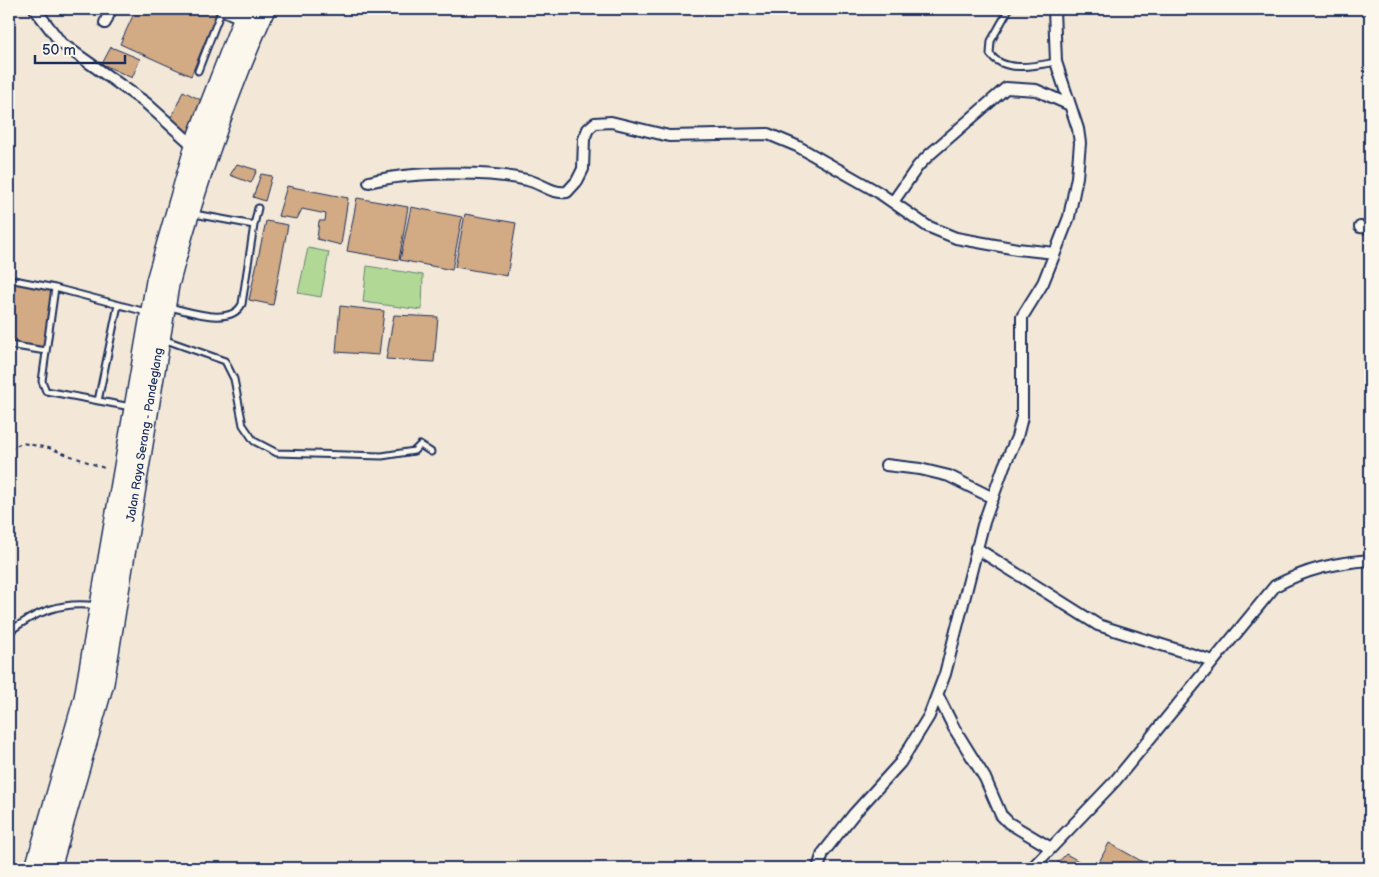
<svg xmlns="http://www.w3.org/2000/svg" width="1379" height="877" viewBox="0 0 1379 877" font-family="'Balsamiq Sans',sans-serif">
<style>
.green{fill:#b1d894;stroke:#668479}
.building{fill:#d2aa84;stroke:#1b2f5e}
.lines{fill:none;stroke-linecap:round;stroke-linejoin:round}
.lane-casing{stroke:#1b2f5e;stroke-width:9}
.street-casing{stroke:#1b2f5e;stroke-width:14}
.highway-casing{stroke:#1b2f5e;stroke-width:22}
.path{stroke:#1b2f5e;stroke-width:2;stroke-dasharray:4 4;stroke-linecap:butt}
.lane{stroke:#fbf7ec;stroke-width:5}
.street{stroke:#fbf7ec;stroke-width:10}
.highway{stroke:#fbf7ec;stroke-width:19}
.labels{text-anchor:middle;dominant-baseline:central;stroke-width:4;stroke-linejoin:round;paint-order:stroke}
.street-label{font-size:12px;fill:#1b2f5e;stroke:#fbf7ec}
</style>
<rect width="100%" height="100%" fill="#f3e8d7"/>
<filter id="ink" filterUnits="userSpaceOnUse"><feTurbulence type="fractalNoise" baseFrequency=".02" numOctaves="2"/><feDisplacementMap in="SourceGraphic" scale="10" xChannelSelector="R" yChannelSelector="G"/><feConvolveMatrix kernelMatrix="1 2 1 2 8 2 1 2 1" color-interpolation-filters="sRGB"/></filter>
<g filter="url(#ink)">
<!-- green -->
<path class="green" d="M308,248L329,252L321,297L298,293Z
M367,266L423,275L422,310L363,302Z"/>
<!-- building -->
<path class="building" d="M136,9L218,10L191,76L120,44Z
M111,47L140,59L132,78L102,64Z
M183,91L203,101L187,137L170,122Z
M237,164L257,170L251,183L230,175Z
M261,174L272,176L265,201L253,197Z
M287,186L348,198L341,245L317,239L319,221H325L326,214L302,209L297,219L278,216Z
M357,198L408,207L399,260L347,251Z
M411,207L462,217L452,270L400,260Z
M465,214L516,223L507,276L455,267Z
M266,221L288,225L273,305L249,300Z
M9,281L53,289L43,348L9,342Z
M340,306L384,311L379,355L336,352Z
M394,315L438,317L434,362L386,359Z
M1109,843L1143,862L1140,868H1096Z
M1066,854L1091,868H1053Z"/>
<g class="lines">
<!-- lane casing -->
<g class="lane-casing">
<path id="lane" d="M1009,9L991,41L990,54C1004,73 1035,66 1056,62
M198,71L222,9
M254,225L258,208
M9,279L55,288L42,381L46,391L131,407
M55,288L146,312
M169,307C189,311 231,327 242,304L254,225L194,214
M163,339L225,361L234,379L243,425L254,441L277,453L382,456L414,451L420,445L431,452
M9,345L46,351
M98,401L118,305
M9,632C35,612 62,601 96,606"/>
</g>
<!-- street casing -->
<g class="street-casing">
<path id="street" d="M35,9L61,43L146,103L195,147
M221,9L243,19
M105,23L111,9
M369,182C409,172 486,170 527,180C541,183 551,194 567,192L577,181L583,169L584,139L588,129L595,123L611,122L669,136L768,134L797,146L878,192L927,226L956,238L1017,249L1055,253
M893,202L918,166L929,155L1006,88L1036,90L1070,105
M1360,227L1370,228
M886,465L920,469L949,476L993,498
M976,548L1098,625L1213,661
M938,696L954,728L985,778L1001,815L1009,823L1051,848
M818,868L823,853L853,815L900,763L929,716L945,674L983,525L1004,466L1017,437L1022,417V317L1043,283L1055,253L1069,217L1077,177L1080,143L1078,129L1056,62L1054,9
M1032,868L1115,781L1275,586C1307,569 1334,563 1370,560"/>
</g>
<!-- highway casing -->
<g class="highway-casing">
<g id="highway">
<path d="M35,868L84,698L156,281L198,135L247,9"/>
<path id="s1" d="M51,868L104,683L169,285C194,190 226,98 265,9"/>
</g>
</g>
<!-- path -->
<path class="path" d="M9,449L22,443L49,448L107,469"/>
<!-- lane -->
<use href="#lane" class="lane"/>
<!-- street -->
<use href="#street" class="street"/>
<!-- highway -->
<use href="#highway" class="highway"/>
</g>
</g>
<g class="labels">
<!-- street labels -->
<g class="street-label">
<text stroke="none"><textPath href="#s1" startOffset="444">Jalan Raya Serang - Pandeglang</textPath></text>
</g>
</g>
<!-- margin -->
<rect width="1379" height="877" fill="none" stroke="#fbf7ec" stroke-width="30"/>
<rect x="15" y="15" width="1349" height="847" fill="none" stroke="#1b2f5e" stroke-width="2" filter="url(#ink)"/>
<!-- scale -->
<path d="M35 55v8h90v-8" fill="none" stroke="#1b2f5e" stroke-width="2.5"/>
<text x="42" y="55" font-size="15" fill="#1b2f5e" stroke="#fbf7ec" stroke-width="4" paint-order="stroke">50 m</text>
</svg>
